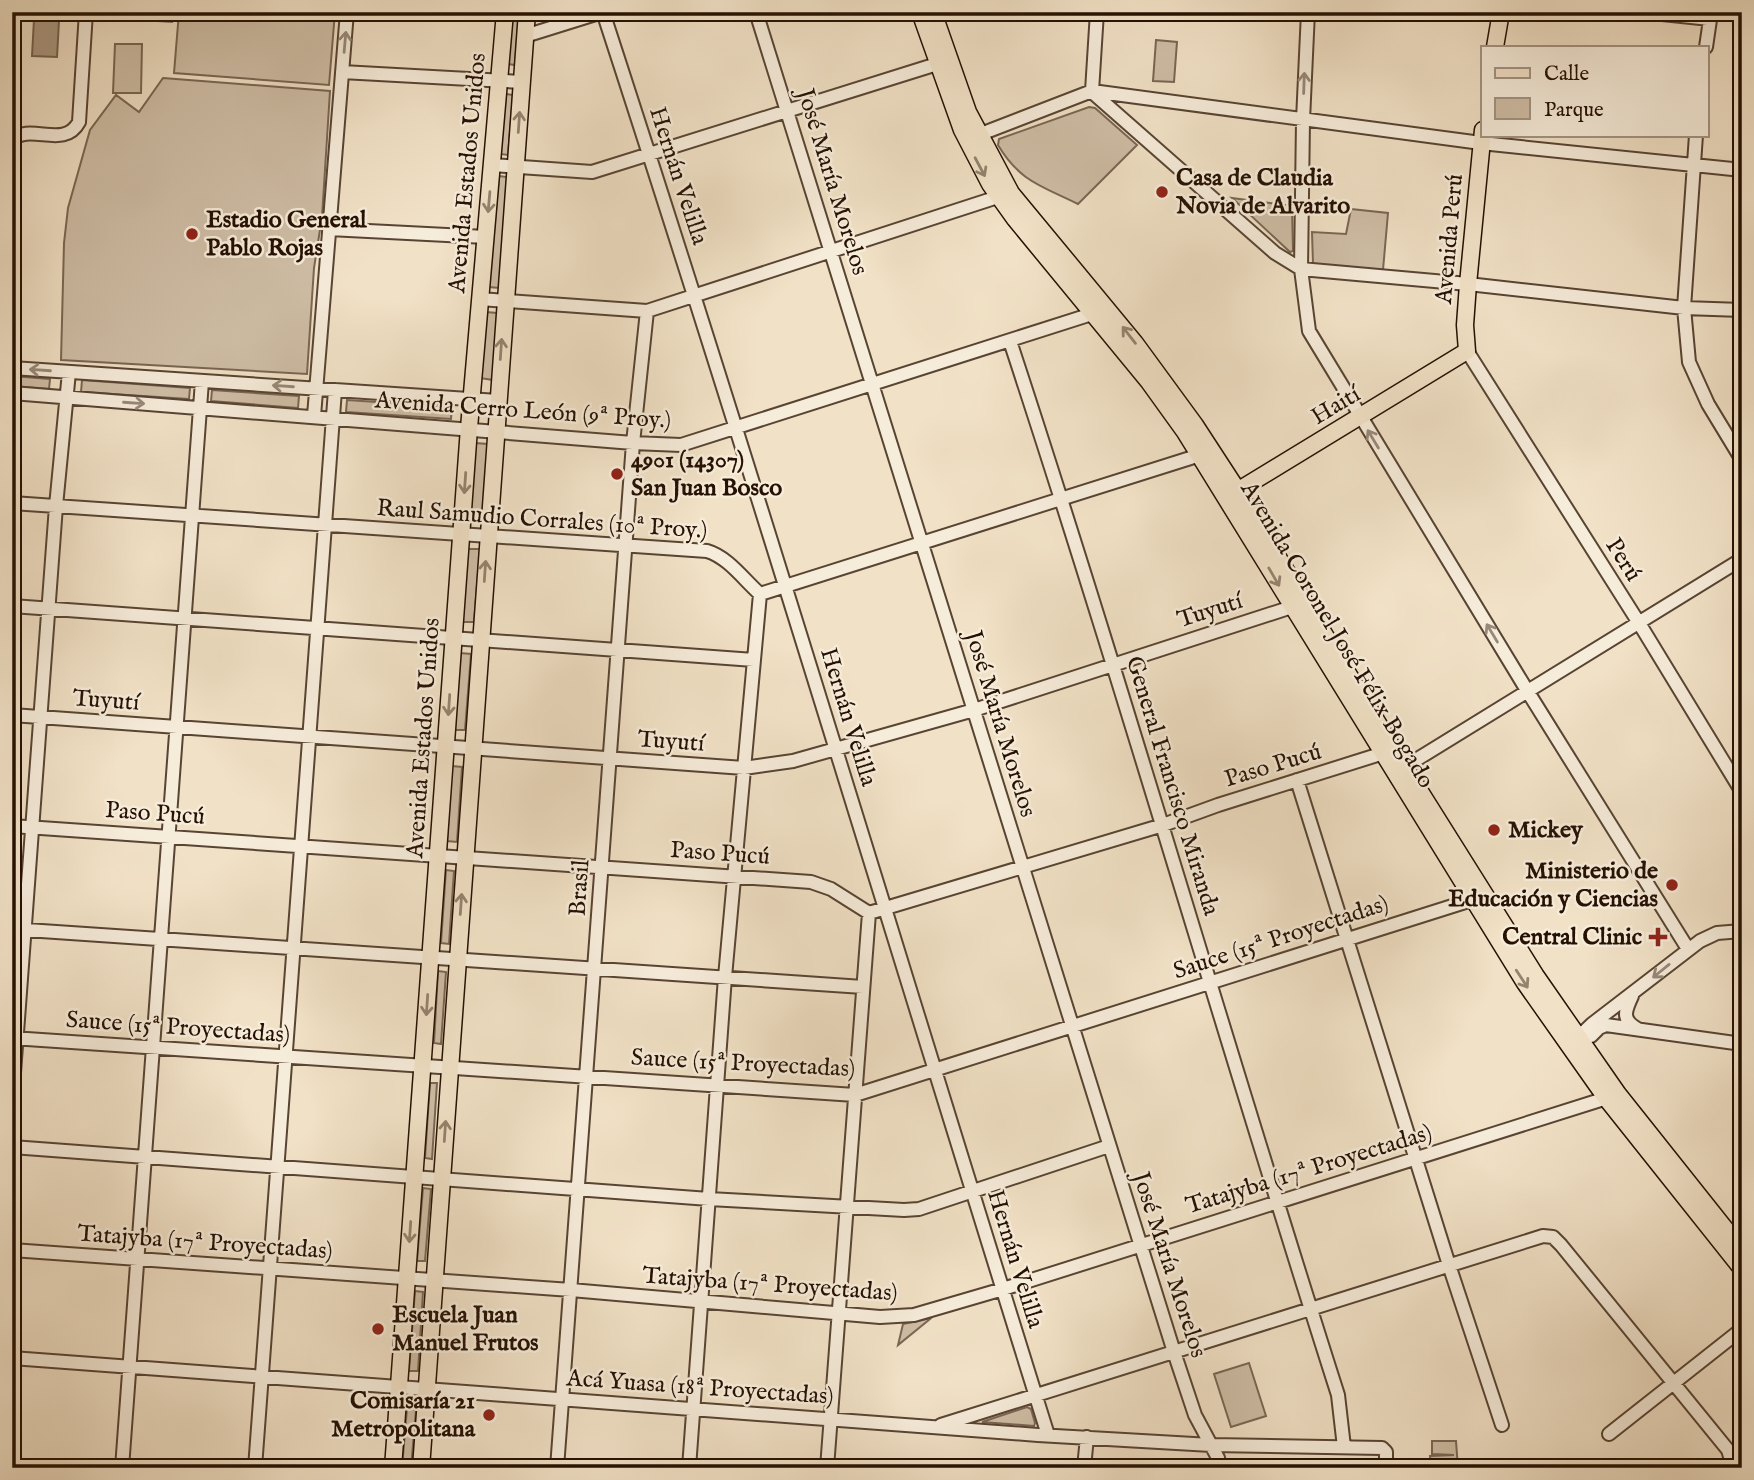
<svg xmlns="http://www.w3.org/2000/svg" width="1754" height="1480" viewBox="0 0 1754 1480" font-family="'IM FELL English',serif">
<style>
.green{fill:#cebda5;stroke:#7a6654;stroke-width:2}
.water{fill:#ac9a83;stroke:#76634f;stroke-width:2}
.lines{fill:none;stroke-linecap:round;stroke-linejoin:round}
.minor-casing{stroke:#584433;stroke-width:16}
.major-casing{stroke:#251002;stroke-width:19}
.minor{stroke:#f6ecda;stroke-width:12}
.major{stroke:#f1e1c6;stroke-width:16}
.oneway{stroke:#988979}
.oneway2{stroke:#95836e}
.poi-dot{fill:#8f2418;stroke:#f6ecda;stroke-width:2.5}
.labels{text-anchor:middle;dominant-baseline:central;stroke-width:5;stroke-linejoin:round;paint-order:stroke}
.street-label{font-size:24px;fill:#251002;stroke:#f6ecda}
.poi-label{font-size:24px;font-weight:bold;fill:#251002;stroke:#f6ecda;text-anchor:start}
</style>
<rect width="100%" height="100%" fill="#f1e1c6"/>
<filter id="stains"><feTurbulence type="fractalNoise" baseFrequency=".00286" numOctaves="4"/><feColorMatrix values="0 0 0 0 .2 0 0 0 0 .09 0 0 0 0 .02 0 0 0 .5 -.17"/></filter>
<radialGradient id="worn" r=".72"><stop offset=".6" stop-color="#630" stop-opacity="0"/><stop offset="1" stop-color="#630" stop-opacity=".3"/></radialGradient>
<!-- green -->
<path class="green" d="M127,12H173L172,22L127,19Z
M179,12H335L329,85L174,73Z
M513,12H519L515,65L508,64Z
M1156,40L1177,42L1174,82L1153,81Z
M115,44H142L141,93H113Z
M163,78L330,91L322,217L314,268L307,374L61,360L64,243L68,208L90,130L116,95L139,112Z
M506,94L513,95L508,155L500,154Z
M1089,107L1095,108L1137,145L1078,204C1042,186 1020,182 998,145L999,139Z
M499,176L507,177L499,288L489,287Z
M1232,198L1292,206L1293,251L1290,252Z
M1351,209L1388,213L1383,270L1313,264L1312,232L1346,234Z
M486,312L497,313L493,380L480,378Z
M12,376L50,379L49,389L12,386Z
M82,380L190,388L189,399L81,392Z
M212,390L299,396L298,408L211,401Z
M347,400L452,407L451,419L346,412Z
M475,443L488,444L482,521H469Z
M467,549H480L474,622H462Z
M460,653L471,654L465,730H455Z
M452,766L462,767L457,842L447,841Z
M446,870L454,871L449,944L441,943Z
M438,971L446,972L441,1044L434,1043Z
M430,1083H437L432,1159L425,1158Z
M423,1188L431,1189L425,1261H417Z
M415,1291L423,1292L418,1371H409Z
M931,1318L930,1319L898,1345L903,1324Z
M1249,1363L1266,1416L1231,1427L1214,1374Z
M1027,1407L1031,1409L1035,1423L1034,1426L982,1422Z
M407,1408L416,1410L411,1468H402Z
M1432,1441H1456L1458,1468H1431L1430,1456L1454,1455L1432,1454Z"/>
<!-- water -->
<path class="water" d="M34,19L59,21L57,57L32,56Z"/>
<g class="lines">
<!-- minor casing -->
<g class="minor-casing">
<path id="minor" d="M603,12C757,485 900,961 1048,1435
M756,12L1174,1352L1195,1415L1218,1458L1220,1468
M1308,12L1303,120L1301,269L1309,331L1528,692L1688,949
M1643,12L1710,19
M525,36L602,12
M1706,47L1711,13
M342,72L522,82
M1092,91L1097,12
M1092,92L1275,253L1301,269L1468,284L1684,308L1742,310
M1696,135L1684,308L1689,362L1708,404L1742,460
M973,137L1092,91L1481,143L1742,170
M12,140C30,122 64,150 79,122L86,12
M492,165L592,172L937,64
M329,229L486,237
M480,299L647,311L1007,194
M1010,341C1125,691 1226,1045 1338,1395L1344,1447
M1467,351L1639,623L1742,792
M12,368L498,401
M12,393L633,443L681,445L1095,313
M314,416L347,12
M12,503L707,551C728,557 744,580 760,594
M760,594L1200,455
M12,606L754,660
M12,715L744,768L793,761L974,710L1298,605
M1398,771L1742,559
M1297,780L1449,1265L1502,1425
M12,826L811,882L831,889L869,913L1163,825L1218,805L1390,751
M12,929L863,987
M1632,996C1625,1011 1621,1020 1638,1029
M1591,1036L1599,1028L1606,1025L1742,1044
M12,1038L855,1095L1481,897
M1573,1042L1592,1024L1700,941L1717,933L1742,931
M12,1100L56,506L69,372
M12,1147L709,1199L904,1210L919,1209L1109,1146
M12,1250L571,1290L880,1317L914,1315L1003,1289L1613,1096
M12,1358L1038,1435L1211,1445L1382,1448L1386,1452V1468
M941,1425L1543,1236L1553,1237L1561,1245L1728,1450L1732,1463L1727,1468
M1609,1434L1742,1329
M12,1467L25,1468
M122,1468L202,381
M255,1468L335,390
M557,1468L633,443L647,311
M689,1468L725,977L760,594
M827,1468L869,913
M1084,1468L1087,1437"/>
</g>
<!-- major casing -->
<g class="major-casing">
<path id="major" d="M920,12L962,130L990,184L1015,219L1149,382L1185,432L1525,983L1606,1098L1742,1269
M933,12L968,112L1011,193L1135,343L1195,425L1238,491L1394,750L1536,976L1618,1094L1742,1250
M1495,47L1501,12
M1229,496L1467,351L1465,325L1468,284L1483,130
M393,1468L469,428L505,12
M421,1468L527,12"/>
</g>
<!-- minor -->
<use href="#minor" class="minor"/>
<!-- major -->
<use href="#major" class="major"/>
</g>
<!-- one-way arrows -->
<defs><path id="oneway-shaft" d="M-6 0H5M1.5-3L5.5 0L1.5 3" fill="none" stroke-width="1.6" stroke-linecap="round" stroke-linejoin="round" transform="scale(1.75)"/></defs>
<g class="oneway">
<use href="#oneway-shaft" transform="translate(345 42) rotate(-85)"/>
<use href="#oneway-shaft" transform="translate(1304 83) rotate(-88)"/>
<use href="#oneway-shaft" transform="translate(40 370) rotate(-176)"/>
<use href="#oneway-shaft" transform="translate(283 386) rotate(-176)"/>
<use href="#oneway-shaft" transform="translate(134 403) rotate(4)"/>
<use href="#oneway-shaft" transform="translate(1373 439) rotate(-121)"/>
<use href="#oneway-shaft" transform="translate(1492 633) rotate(-121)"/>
<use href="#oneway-shaft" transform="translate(1661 971) rotate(141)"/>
</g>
<g class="oneway2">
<use href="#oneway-shaft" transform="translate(519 122) rotate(-86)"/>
<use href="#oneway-shaft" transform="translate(980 167) rotate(62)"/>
<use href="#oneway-shaft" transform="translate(489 202) rotate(95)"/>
<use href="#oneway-shaft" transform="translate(1129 335) rotate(-128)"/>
<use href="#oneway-shaft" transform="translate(501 349) rotate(-86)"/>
<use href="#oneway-shaft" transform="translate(465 483) rotate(94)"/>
<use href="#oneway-shaft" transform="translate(485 571) rotate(-86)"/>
<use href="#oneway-shaft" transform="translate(1274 577) rotate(60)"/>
<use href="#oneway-shaft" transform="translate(449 705) rotate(94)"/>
<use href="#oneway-shaft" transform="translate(461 904) rotate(-86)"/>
<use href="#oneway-shaft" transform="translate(1522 979) rotate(57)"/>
<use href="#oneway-shaft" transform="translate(427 1005) rotate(94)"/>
<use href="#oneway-shaft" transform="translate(445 1131) rotate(-86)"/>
<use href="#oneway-shaft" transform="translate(410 1232) rotate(94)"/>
</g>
<!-- markers -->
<g class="poi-dot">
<circle cx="1162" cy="192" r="7"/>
<circle cx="192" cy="234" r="7"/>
<circle cx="617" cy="474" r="7"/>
<circle cx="1494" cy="830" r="7"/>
<circle cx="1672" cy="885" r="7"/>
<path d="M1654.5 926.5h7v7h7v7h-7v7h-7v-7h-7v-7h7z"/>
<circle cx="378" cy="1329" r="7"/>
<circle cx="489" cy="1415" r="7"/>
</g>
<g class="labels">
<!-- street labels -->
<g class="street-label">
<text transform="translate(468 173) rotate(-85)">Avenida Estados Unidos</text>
<text transform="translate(678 176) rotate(72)">Hernán Velilla</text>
<text transform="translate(832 182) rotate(73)">José María Morelos</text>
<text transform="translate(1450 239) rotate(-85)">Avenida Perú</text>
<text transform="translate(1336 406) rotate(-31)">Haití</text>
<text transform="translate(523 411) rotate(4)">Avenida Cerro León (9ª Proy.)</text>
<text transform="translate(542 520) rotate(4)">Raul Samudio Corrales (10ª Proy.)</text>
<text transform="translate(1623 560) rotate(58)">Perú</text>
<text transform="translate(1210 611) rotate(-18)">Tuyutí</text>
<text transform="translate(1337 635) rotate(59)">Avenida Coronel José Félix Bogado</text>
<text transform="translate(106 701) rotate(4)">Tuyutí</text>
<text transform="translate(848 717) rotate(73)">Hernán Velilla</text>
<text transform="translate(1000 724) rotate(73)">José María Morelos</text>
<text transform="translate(424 738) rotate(-86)">Avenida Estados Unidos</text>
<text transform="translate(671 742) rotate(4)">Tuyutí</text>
<text transform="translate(1273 766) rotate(-17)">Paso Pucú</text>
<text transform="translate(1172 786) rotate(73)">General Francisco Miranda</text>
<text transform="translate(155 814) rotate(4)">Paso Pucú</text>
<text transform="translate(720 854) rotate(4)">Paso Pucú</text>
<text transform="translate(580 888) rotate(-86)">Brasil</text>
<text transform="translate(1281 938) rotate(-18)">Sauce (15ª Proyectadas)</text>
<text transform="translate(178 1028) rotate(4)">Sauce (15ª Proyectadas)</text>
<text transform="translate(743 1064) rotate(3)">Sauce (15ª Proyectadas)</text>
<text transform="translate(1309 1170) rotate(-17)">Tatajyba (17ª Proyectadas)</text>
<text transform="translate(205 1243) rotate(4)">Tatajyba (17ª Proyectadas)</text>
<text transform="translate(1015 1259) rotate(73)">Hernán Velilla</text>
<text transform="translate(1169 1265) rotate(72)">José María Morelos</text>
<text transform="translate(770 1285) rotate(4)">Tatajyba (17ª Proyectadas)</text>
<text transform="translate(700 1388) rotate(4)">Acá Yuasa (18ª Proyectadas)</text>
</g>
<!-- poi labels -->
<g class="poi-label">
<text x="1176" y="178">Casa de Claudia<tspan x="1176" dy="28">Novia de Alvarito</tspan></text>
<text x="206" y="220">Estadio General<tspan x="206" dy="28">Pablo Rojas</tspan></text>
<text x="631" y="460">4901 (14307)<tspan x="631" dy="28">San Juan Bosco</tspan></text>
<text x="1508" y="830">Mickey</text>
<text x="1658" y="871" text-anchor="end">Ministerio de<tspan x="1658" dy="28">Educación y Ciencias</tspan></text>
<text x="1642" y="937" text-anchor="end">Central Clinic</text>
<text x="392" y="1315">Escuela Juan<tspan x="392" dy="28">Manuel Frutos</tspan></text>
<text x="475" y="1401" text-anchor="end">Comisaría 21<tspan x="475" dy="28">Metropolitana</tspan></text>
</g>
</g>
<!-- margin -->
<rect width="1754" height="1480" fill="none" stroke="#f1e1c6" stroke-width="42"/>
<rect x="14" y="14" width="1726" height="1452" fill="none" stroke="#251002" stroke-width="3.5"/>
<rect x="21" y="21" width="1712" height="1438" fill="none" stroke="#251002" stroke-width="2"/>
<!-- legend -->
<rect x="1481" y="46" width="228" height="91" fill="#f6ecda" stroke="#a29484" stroke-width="2"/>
<rect x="1495" y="68" width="35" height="10" fill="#f1e1c6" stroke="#a29484" stroke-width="2"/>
<text x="1544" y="80" font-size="21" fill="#251002">Calle</text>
<rect x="1495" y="98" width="35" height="21" fill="#cebda5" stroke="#a29484" stroke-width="2"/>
<text x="1544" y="116" font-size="21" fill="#251002">Parque</text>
<rect width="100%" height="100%" filter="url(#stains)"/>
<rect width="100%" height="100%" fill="url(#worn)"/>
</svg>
